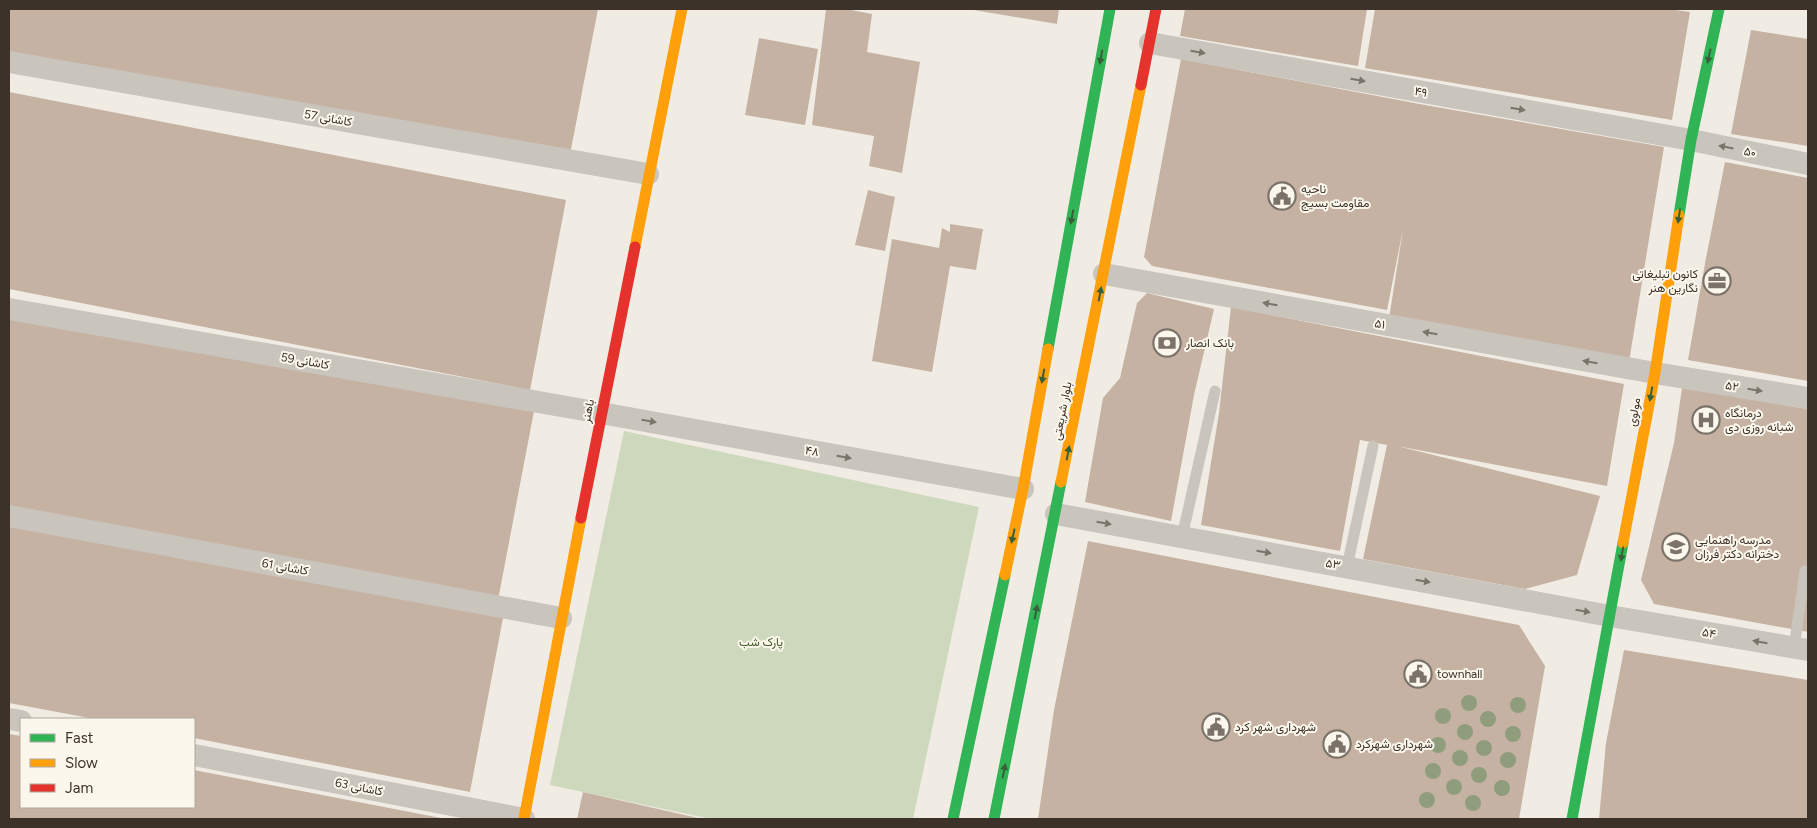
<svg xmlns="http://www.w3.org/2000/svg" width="1817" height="828" viewBox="0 0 1817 828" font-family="Figtree,Vazirmatn,sans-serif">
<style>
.green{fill:#ced8bc}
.building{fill:#c6b2a3}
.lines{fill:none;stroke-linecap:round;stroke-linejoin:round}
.lane{stroke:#c9c4bc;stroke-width:11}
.street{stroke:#c9c4bc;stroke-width:22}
.fast{stroke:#30b455;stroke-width:11}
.slow{stroke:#ff9f0a;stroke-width:11}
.jam{stroke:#e5322d;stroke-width:11}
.tree{fill:#909d7d}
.oneway{fill:#7b746b}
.oneway2{fill:#386038}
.labels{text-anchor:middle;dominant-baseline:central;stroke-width:4;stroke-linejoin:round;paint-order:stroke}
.street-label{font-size:12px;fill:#3c3229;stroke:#fcf7ec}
.poi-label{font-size:12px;fill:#3c3229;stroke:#fcf7ec;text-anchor:start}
.park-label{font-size:12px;fill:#425d2a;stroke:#fcf7ec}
</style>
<rect width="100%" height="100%" fill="#f0ece3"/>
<!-- green -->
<path class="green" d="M624,431L979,507L913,819H711L550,785Z"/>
<!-- building -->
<path class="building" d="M9,9H598L568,165L9,57Z
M826,9H846L872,14L867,52L920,62L902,173L869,166L874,136L812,125Z
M968,9H1059L1057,24Z
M1185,9H1367L1358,66L1180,36Z
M1375,9H1668L1690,12L1672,120L1365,68Z
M1751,30L1808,39V146L1731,134Z
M759,38L818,49L805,125L745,115Z
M1181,59L1425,105L1664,147L1629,362L1389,319L1403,229L1387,310L1152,266L1144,257Z
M9,92L566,200L530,390L9,289Z
M1725,162L1808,178V381L1688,360L1706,258Z
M868,190L895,197L885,251L855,245Z
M950,224L983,229L976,270L950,266L932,372L872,361L892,239L939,248L942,228L950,232Z
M1147,293L1214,309L1194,395L1171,521L1085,502L1103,398L1120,378L1137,303Z
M1231,307L1624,384L1607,486L1397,446L1600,496L1577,575L1525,589L1363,559L1387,445L1360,440L1340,551L1201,525L1219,413Z
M9,310L534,411L498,600L506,602L470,792L194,738V719H95L9,703Z
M1682,388L1808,409V632L1654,604L1641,580L1674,443Z
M1088,541L1519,625L1545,666L1519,819H1038L1054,710Z
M1624,650L1808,680V819H1599L1606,743Z
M9,734L21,736V807H194V770L446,819H9Z
M583,792L698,818V819H577Z"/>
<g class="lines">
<!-- lane -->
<path class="lane" d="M1182,537L1215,391
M1347,567L1373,446
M1794,648L1805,571"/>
<!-- street -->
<path class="street" d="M1150,43L1691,140L1808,164
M9,62L648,174
M1104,274L1655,373L1808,398
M9,309L601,413L1023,489
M1056,514L1610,616L1808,650
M9,516L561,618
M9,719L21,721
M194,755L524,819"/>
<!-- fast -->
<path class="fast" d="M1679,215L1691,140L1719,9
M1048,349L1110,9
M953,819L1005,575
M994,819L1061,482
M1572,819L1623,543"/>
<!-- slow -->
<path class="slow" d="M635,247L682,9
M1061,482L1141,85
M1623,543L1655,373L1679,215
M1005,575L1023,489L1048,349
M524,819L581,518"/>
<!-- jam -->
<path class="jam" d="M1141,85L1156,9
M581,518L635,247"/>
</g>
<!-- trees -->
<g class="tree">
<circle cx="1469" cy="703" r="8"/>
<circle cx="1518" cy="705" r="8"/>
<circle cx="1443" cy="716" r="8"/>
<circle cx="1488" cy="719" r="8"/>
<circle cx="1465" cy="732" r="8"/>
<circle cx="1513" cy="734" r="8"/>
<circle cx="1438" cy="745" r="8"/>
<circle cx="1484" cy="748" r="8"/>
<circle cx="1460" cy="758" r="8"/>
<circle cx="1508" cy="760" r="8"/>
<circle cx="1433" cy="771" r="8"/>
<circle cx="1479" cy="775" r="8"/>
<circle cx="1454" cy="787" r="8"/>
<circle cx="1502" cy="788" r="8"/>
<circle cx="1427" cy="800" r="8"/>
<circle cx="1473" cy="803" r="8"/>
</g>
<!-- one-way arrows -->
<defs><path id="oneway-solid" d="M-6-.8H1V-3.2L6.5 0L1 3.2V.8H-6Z" transform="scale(1.25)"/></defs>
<g class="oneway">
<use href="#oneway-solid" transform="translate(1198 52) rotate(10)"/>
<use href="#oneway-solid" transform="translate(1358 80) rotate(10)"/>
<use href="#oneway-solid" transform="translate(1518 109) rotate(10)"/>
<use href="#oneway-solid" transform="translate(1726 147) rotate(-169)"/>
<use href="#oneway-solid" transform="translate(1270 304) rotate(-170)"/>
<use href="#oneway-solid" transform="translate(1430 333) rotate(-170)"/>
<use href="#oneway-solid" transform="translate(1590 362) rotate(-170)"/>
<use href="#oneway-solid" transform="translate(1755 390) rotate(9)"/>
<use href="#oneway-solid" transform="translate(649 421) rotate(10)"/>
<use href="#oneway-solid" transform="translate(844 457) rotate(10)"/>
<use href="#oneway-solid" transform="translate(1104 523) rotate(10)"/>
<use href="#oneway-solid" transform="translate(1264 552) rotate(10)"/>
<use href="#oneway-solid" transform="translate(1423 581) rotate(10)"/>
<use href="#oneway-solid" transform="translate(1583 611) rotate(10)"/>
<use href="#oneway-solid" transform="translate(1760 642) rotate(-170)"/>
</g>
<g class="oneway2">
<use href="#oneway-solid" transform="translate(1709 56) rotate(102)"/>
<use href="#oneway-solid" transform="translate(1101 57) rotate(100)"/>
<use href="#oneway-solid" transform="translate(1679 216) rotate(99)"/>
<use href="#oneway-solid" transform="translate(1072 217) rotate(100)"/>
<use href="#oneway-solid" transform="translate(1100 294) rotate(-79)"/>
<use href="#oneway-solid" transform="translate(1043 376) rotate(100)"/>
<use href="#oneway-solid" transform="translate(1651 394) rotate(100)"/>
<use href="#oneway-solid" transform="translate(1068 453) rotate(-79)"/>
<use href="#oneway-solid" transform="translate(1013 536) rotate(102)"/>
<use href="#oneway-solid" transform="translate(1622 554) rotate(100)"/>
<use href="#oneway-solid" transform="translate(1036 612) rotate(-79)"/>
<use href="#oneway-solid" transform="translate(1004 771) rotate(-79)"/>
</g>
<!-- icons -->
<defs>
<g id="civic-ring" transform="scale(1.4375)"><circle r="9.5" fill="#fcf7ec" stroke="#7b736a" stroke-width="1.5"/><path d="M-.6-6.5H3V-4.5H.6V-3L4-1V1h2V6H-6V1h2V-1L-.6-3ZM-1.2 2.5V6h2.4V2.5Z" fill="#7b736a"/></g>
<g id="office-ring" transform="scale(1.4375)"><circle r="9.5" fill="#fcf7ec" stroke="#7b736a" stroke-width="1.5"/><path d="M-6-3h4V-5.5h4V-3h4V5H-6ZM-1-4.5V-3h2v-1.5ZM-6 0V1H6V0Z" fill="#7b736a"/></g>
<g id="bank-ring" transform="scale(1.4375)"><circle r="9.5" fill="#fcf7ec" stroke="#7b736a" stroke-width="1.5"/><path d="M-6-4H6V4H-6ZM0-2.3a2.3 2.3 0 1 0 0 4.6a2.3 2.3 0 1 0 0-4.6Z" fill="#7b736a"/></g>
<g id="hospital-ring" transform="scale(1.4375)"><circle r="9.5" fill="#fcf7ec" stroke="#7b736a" stroke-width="1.5"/><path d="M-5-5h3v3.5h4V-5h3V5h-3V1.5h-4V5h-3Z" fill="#7b736a"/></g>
<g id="school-ring" transform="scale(1.4375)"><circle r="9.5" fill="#fcf7ec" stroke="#7b736a" stroke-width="1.5"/><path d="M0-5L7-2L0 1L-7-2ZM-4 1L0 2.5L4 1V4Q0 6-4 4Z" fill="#7b736a"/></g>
</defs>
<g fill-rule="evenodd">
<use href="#civic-ring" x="1282" y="196"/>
<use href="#office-ring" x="1717" y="281"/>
<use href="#bank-ring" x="1167" y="343"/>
<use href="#hospital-ring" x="1706" y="420"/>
<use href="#school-ring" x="1676" y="547"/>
<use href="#civic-ring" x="1418" y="674"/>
<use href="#civic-ring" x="1216" y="727"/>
<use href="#civic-ring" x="1337" y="744"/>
</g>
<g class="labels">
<!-- street labels -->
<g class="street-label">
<text transform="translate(1421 92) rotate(10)">۴۹</text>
<text transform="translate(328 118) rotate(10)">کاشانی 57</text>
<text transform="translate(1750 152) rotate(11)">۵۰</text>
<text transform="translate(1380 324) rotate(10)">۵۱</text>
<text transform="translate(305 361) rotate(10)">کاشانی 59</text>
<text transform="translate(1732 386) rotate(9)">۵۲</text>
<text transform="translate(588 411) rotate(-79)">باهنر</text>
<text transform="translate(1062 411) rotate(-79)">بلوار شریعتی</text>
<text transform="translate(1634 412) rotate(-80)">مولوی</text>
<text transform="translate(812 451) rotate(10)">۴۸</text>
<text transform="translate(1333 564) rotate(10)">۵۳</text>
<text transform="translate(285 567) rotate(10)">کاشانی 61</text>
<text transform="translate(1709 633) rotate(10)">۵۴</text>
<text transform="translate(359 787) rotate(11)">کاشانی 63</text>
</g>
<!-- poi labels -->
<g class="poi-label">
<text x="1301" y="189">ناحیه<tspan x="1301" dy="14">مقاومت بسیج</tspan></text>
<text x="1698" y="274" text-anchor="end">کانون تبلیغاتی<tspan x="1698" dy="14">نگارین هنر</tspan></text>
<text x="1186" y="343">بانک انصار</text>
<text x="1725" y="413">درمانگاه<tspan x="1725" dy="14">شبانه روزی دی</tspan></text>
<text x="1695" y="540">مدرسه راهنمایی<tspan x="1695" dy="14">دخترانه دکتر فرزان</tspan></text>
<text x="1437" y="674">townhall</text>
<text x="1235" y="727">شهرداری شهر کرد</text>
<text x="1356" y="744">شهرداری شهرکرد</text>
</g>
<!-- park labels -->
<g class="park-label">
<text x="761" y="642">پارک شب</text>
</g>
</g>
<!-- border -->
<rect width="1817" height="828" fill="none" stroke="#3c3229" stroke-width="20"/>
<!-- legend -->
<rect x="20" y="718" width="175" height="90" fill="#fcf7ec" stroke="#afa89e"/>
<rect x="30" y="734" width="25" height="8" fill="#30b455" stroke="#afa89e"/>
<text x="65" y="743" font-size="15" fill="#3c3229">Fast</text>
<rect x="30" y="759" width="25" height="8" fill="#ff9f0a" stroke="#afa89e"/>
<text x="65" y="768" font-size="15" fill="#3c3229">Slow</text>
<rect x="30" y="784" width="25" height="8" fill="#e5322d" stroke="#afa89e"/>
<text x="65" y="793" font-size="15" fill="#3c3229">Jam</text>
</svg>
